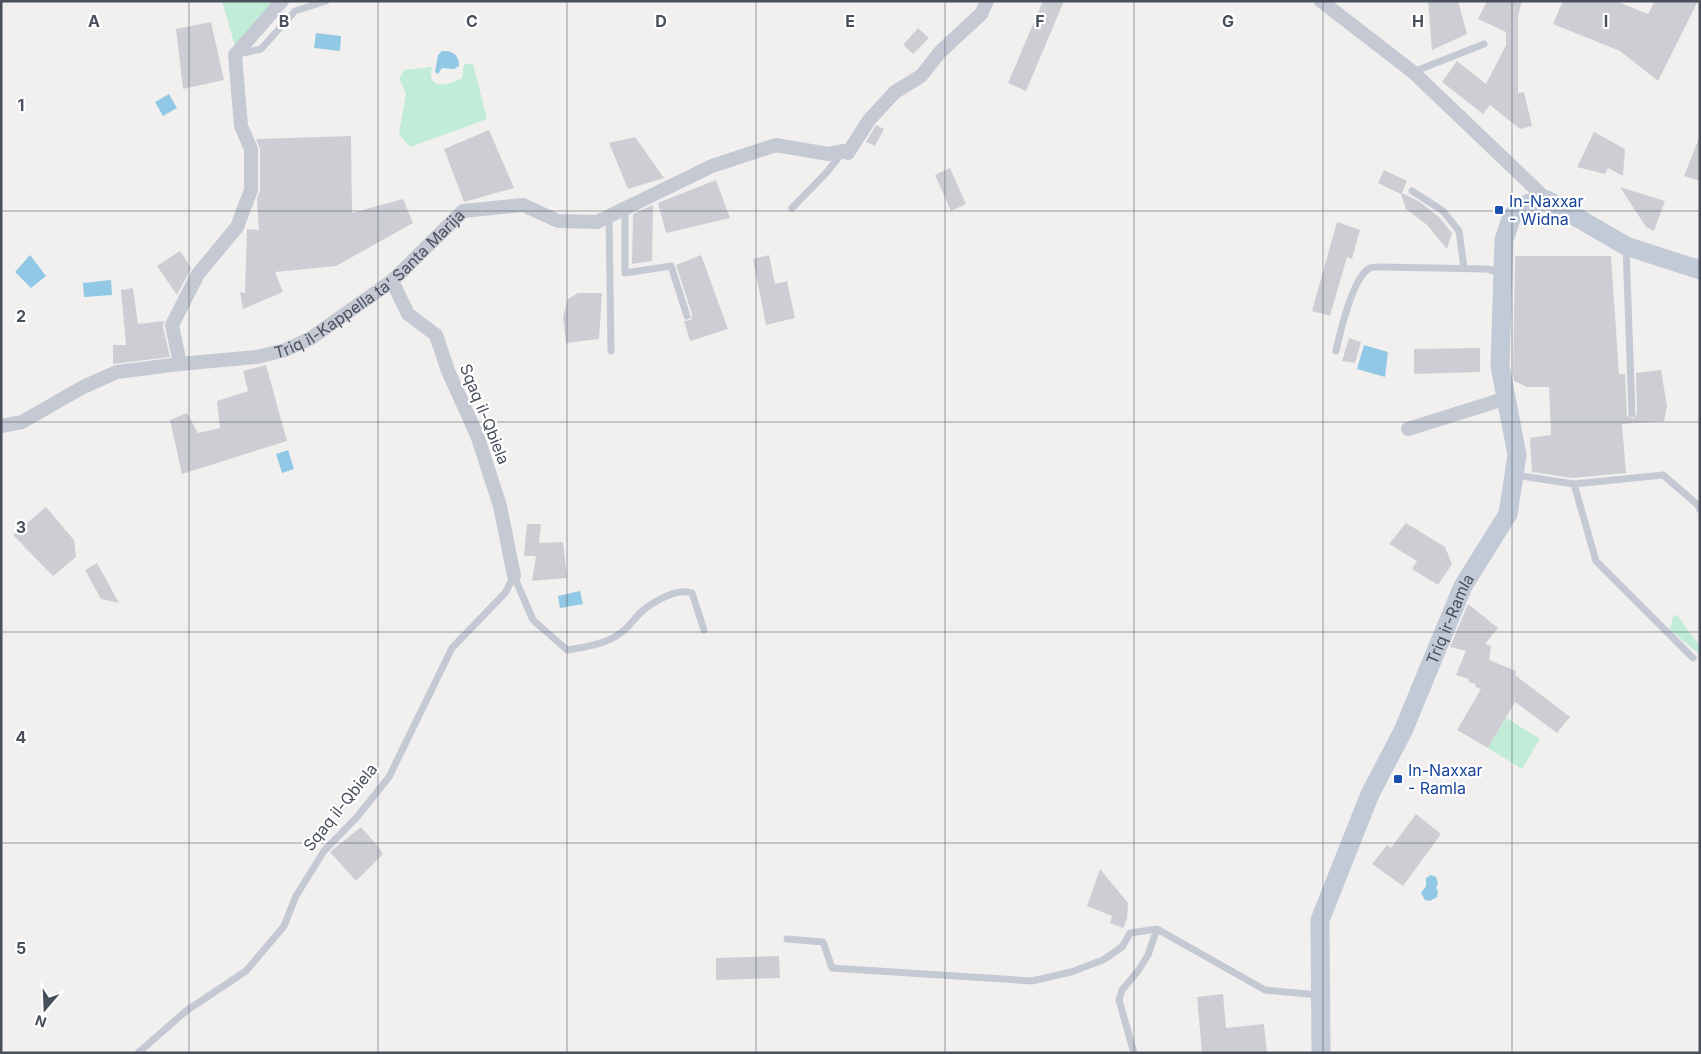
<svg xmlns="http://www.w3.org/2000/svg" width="1701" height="1054" viewBox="0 0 1701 1054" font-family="Inter,sans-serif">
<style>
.green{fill:#c1ecd8}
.water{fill:#91c8e6}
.building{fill:#cdced4}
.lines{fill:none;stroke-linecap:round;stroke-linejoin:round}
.lane{stroke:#c4c9d3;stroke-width:7}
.street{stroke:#c4c9d3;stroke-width:14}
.secondary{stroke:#c3cad7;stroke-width:19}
.grid{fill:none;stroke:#49505c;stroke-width:1;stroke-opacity:0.55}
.transit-dot{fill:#1a4fb4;stroke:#fff;stroke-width:2}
.labels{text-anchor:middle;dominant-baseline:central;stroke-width:4.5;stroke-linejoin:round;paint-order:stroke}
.transit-label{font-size:16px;fill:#164399;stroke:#fff;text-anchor:start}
.street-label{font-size:16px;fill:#49505c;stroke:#fff}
.grid-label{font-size:16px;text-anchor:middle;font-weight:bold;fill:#49505c;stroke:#fff;stroke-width:4.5;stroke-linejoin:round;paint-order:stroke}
</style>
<rect width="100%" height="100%" fill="#f2f0ef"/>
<!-- green -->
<path class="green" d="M222,1H275L235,46Z
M464,64H473L487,119L410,147L399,134L406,93L399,79L404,70L432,67C426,92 449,85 462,78Z
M1677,615L1700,646V650L1697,652L1670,630L1673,616Z
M1506,718L1540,739L1522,769L1488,748Z"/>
<!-- water -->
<path class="water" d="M316,33L341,36L340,51L314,48Z
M442,51C453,50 459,55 459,66L454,69L442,68L438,74L435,72L438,55Z
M169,94L177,108L163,116L155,102Z
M30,255L46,276L31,288L15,272Z
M111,280L112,295L84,297L83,283Z
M1364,345L1388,352L1385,377L1357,369Z
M288,450L294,469L282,473L276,454Z
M580,591L583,604L560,608L558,596Z
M1431,875L1436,877L1438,883L1436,888L1438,891L1437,897L1430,901L1425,900L1421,893L1426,886V878Z"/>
<!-- building -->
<path class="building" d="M1043,1H1064L1026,91L1008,83Z
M1428,1H1458L1467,34L1432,50Z
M1487,1H1522L1518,16V93L1524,92L1532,126L1520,129L1490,105L1483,114L1442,82L1457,61L1486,84L1506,45V32L1478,19Z
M1563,1H1616L1648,14L1655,1H1698L1658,81L1620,51L1553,24Z
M211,22L224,80L183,89L176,29Z
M918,28L929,38L913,54L903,45Z
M876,125L884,129L875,146L866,142Z
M489,130L514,188L464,202L444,149Z
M1594,132L1625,149L1623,176L1608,168L1605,174L1577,167Z
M351,136L352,213L403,199L413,223L336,266L275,272L283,292L243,309L240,292L245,293L247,229L259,230L257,199L260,190V149L256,139Z
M635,137L664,178L628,189L609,143Z
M1699,138H1700V181L1684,176Z
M950,168L966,204L951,211L935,175Z
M1384,170L1407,181L1402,193L1420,202L1439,217L1452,233L1447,249L1427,225L1406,209L1401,194L1378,183Z
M716,180L730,218L666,233L658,203Z
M1620,187L1665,201L1654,231L1646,227Z
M653,205L652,261L632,264L633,214Z
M1337,222L1360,230L1352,259L1347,257L1330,316L1312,311Z
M180,251L191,268L177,295L157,266Z
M701,255L728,329L690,341L684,321L691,320L692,314L676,265Z
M769,255L775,284L787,281L795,318L766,325L753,259Z
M1515,256H1611L1619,374H1625L1627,416L1633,419L1637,414L1636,373L1661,370L1667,406L1664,421L1622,424L1626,473L1572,478L1532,472L1530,438L1551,435L1549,387H1527L1514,381L1513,374Z
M133,288L138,324L164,321L163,327L170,357L113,364V345H126L121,290Z
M578,293H602L599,339L566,343L563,317L568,299Z
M1349,338L1361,342L1355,363L1342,361Z
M1480,348V372L1414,374V349Z
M266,365L287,441L182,474L170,420L187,413L198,433L220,428L217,401L248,391L243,371Z
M46,507L74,540L76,557L53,576L13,535Z
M1406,523L1445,547L1452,564L1438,585L1412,569L1417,561L1389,544Z
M527,524H541L539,543L563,542L567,578L532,581L536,556H524Z
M97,563L119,603L101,599L85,570Z
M1468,604L1498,628L1485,644L1491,646L1489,660L1516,671L1515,675L1570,717L1557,733L1515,702L1488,748L1457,730L1481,689L1475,687L1476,684L1468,682L1469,679L1456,675L1466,651L1450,647Z
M1416,814L1441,834L1403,886L1372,864L1387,845L1391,848Z
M361,827L377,845L383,854L356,881L330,852Z
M1100,869L1128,903L1127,919L1123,928L1110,923L1112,916L1087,906Z
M779,956L780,978L716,980V958Z
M1223,994L1226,1028L1264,1024L1267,1053H1202L1197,997Z"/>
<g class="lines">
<!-- lane -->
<path class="lane" d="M238,54L261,49L295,11L326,1
M1413,72L1484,44
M1412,191L1443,211L1459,231L1464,268
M625,208V273L671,266L687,316
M792,208L827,172L842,153
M609,217L611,351
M1626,247L1632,414
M1336,351C1340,333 1353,276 1370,268C1373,267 1378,267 1381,267L1487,269L1502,273
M1515,475L1574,484L1663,475L1698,505L1700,510
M1574,484L1596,561L1693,658
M514,576L533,620L567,650C586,647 607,644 622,632C631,625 637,614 646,608C658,599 679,588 692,593L704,630
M787,939L823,942L832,968L1032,981L1071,972L1103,960L1122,947L1130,933L1157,929L1265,990L1319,995
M138,1053L186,1011L246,971L284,926L296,896L324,851L357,817L389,777L452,648L505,593L514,576
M1134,1053L1119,1000L1122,990L1138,971L1148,955L1157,929"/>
<!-- street -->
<g class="street">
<path d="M1321,1L1413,72L1547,200"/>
<path d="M392,281L408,314L436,335L448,371L477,435L500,506L514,576"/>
<path d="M180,364L172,325L198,274L237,227L251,190V149L241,126L235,55L282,1"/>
<path id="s1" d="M1,426L22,422L83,387L117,372L180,364L257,357L285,350L311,338L392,281L463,211L523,205L558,221L597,222L712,166L776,145L828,154L844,151L848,153L869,120L895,92L921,76L940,52L981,14L987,1"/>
<path d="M1408,429L1507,398"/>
</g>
<!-- secondary -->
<path class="secondary" id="s2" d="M1321,1053L1320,920L1370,794L1403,731L1463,586L1508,514L1517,455L1500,366L1504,240L1512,216L1529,203L1547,200L1626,246L1700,270"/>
</g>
<!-- grid -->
<path class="grid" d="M189,1V1053M378,1V1053M567,1V1053M756,1V1053M945,1V1053M1134,1V1053M1323,1V1053M1512,1V1053M1,211H1700M1,422H1700M1,632H1700M1,843H1700"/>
<!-- markers -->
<g class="transit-dot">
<rect x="1494" y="205" width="10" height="10" rx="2.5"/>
<rect x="1393" y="774" width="10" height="10" rx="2.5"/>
</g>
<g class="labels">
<!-- transit labels -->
<g class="transit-label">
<text x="1509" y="201">In-Naxxar<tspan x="1509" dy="18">- Widna</tspan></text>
<text x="1408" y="770">In-Naxxar<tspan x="1408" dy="18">- Ramla</tspan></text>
</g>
<!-- street labels -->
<g class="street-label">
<text stroke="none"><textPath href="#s1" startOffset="406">Triq il-Kappella ta' Santa Marija</textPath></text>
<text transform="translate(485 414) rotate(68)">Sqaq il-Qbiela</text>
<text stroke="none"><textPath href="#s2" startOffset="461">Triq ir-Ramla</textPath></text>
<text transform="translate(340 807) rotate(-51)">Sqaq il-Qbiela</text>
</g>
</g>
<g class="grid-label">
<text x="94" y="27">A</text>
<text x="284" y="27">B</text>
<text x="472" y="27">C</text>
<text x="661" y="27">D</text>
<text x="850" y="27">E</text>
<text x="1040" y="27">F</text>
<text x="1228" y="27">G</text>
<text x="1418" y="27">H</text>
<text x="1606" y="27">I</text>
<text x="21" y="111">1</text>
<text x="21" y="322">2</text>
<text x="21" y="533">3</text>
<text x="21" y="743">4</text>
<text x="21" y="954">5</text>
</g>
<!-- border -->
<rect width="1701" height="1054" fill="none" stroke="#49505c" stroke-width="5"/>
<!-- north arrow -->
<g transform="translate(45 1009) rotate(199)" stroke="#ffffff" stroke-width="4" paint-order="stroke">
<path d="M0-4L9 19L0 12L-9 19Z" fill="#49505c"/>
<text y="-8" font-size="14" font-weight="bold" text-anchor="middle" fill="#49505c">N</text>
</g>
</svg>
